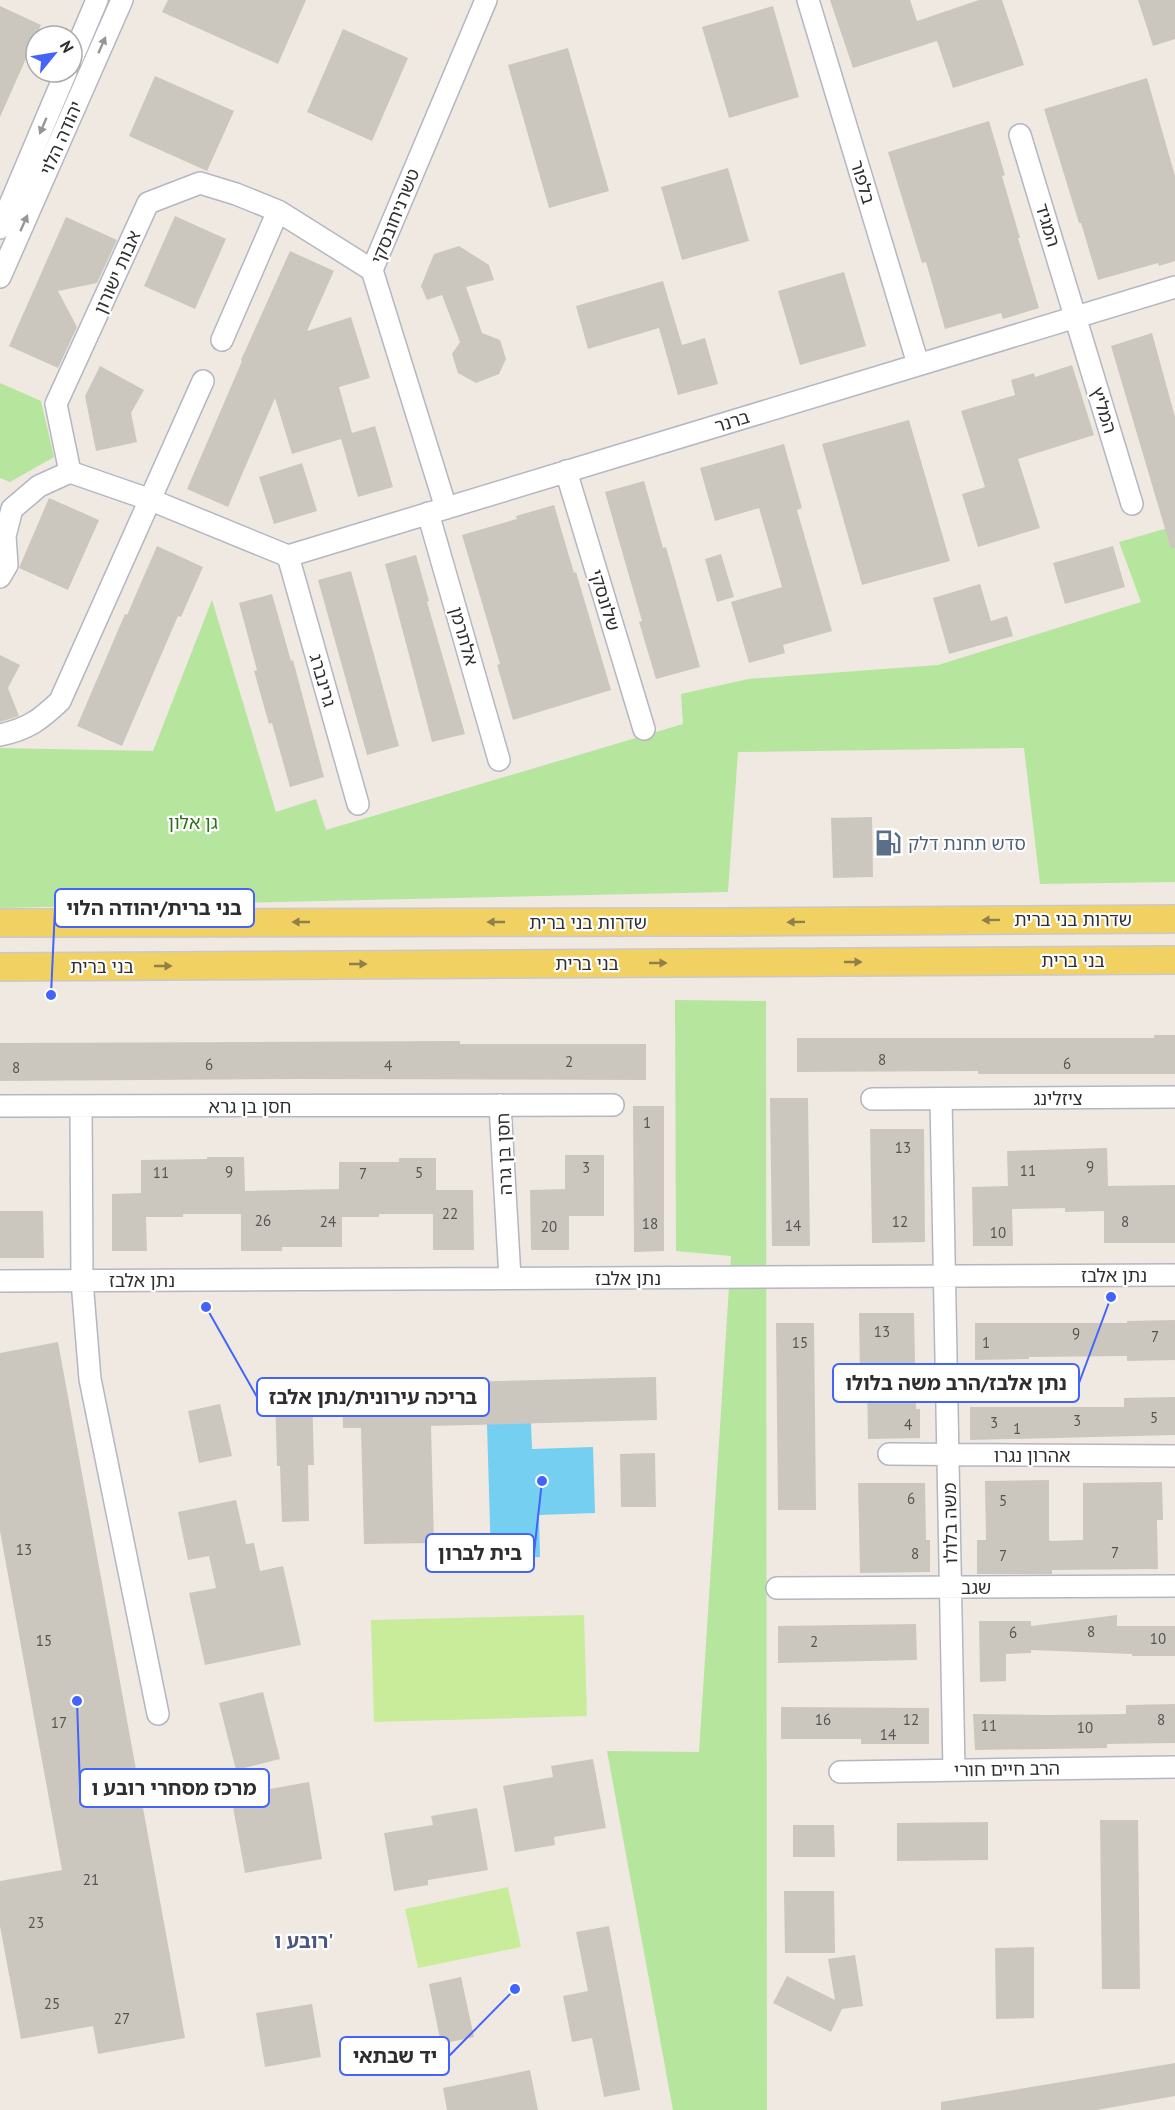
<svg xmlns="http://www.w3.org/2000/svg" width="1175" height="2110" viewBox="0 0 1175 2110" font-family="'PT Sans','Noto Sans Hebrew',sans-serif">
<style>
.green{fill:#b6e59e}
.pitch{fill:#c9ec9a}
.water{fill:#75cff0}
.building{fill:#cbc7bf}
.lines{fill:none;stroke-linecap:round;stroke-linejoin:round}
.minor-casing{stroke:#b4b7c1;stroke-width:24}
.major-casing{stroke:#c9c9c9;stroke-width:30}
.minor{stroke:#fff;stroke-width:21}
.major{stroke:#f2d163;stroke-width:27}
.oneway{fill:#969696}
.oneway2{fill:#908048}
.labels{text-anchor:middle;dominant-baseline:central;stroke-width:4.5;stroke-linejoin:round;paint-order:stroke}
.number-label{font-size:15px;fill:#555452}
.street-label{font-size:18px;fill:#2e2e2e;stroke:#fff}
.park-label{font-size:18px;fill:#2c6e1b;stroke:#fff}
.service-label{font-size:18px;fill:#4e5e75;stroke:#fff;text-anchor:start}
.neighbourhood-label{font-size:20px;font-weight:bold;fill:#4d5680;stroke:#fff}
.leader{fill:none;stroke:#4264fb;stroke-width:2}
.callout-dot{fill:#4264fb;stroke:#fff;stroke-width:2}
.callout{fill:#fff;stroke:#4264fb;stroke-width:2}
.callout-label{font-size:20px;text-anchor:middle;font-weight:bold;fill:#2e2e2e}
</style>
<rect width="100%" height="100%" fill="#efe9e1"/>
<!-- green -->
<path class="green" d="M0,383L41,401L54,457L10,482L0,478Z
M1175,526V882L1040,884L1024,748L738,752L728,892L0,908V748L153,751L212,600L276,812L316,799L326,830L683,724L681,694L748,679L938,665L1141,602L1119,542Z
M675,1000L766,1001L767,2110H673L607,1751L699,1752L731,1256L676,1251Z"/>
<!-- pitch -->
<path class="pitch" d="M584,1615L587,1716L374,1722L371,1620Z
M508,1887L521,1947L418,1968L405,1909Z"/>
<!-- water -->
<path class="water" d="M531,1423L532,1449L593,1447L595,1513L539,1515L540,1557L491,1559L487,1424Z"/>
<!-- building -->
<path class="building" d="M168,0H306L278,64L162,12Z
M830,0H910L917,21L979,0H1002L1024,65L953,88L937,41L853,68Z
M1138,0H1175V39L1153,46Z
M0,6L41,25L0,117Z
M773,6L799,97L729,118L702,27Z
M343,29L408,58L372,141L307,112Z
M568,48L609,191L549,208L508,65Z
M155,76L234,111L207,171L129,136Z
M1147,78L1175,176V261L1159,266L1158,263L1098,280L1081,223H1079L1044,109Z
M989,121L1005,175L1002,176L1020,238H1018L1039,308L1003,319L1001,313L945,329L926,262L922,263L888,152Z
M728,168L749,241L682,260L661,187Z
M175,216L226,239L195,309L144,286Z
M66,217L117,240L97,283L58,291L77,327L58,368L9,346Z
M459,246L489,265L494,280L466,287L482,333L500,340L506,359L499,374L476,383L458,373L452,354L460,342L442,295L427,300L421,286L434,254Z
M290,251L334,271L307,331L351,317L370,378L339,387L352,433L375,426L393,487L358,497L341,439L292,454L275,398L228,507L187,489L242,361L241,360Z
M844,272L866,346L800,365L778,291Z
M663,281L682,345L705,338L718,384L678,395L659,328L588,349L576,306Z
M1152,333L1175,417V548L1171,549L1111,346Z
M1072,365L1094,435L1018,459L1040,528L978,547L962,494L985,487L961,411L1015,395L1011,380L1034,373L1035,377Z
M100,366L144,390L131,413L137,442L96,451L85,396Z
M909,420L950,561L862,585L822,444Z
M784,444L802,508L797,510L832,631L783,645L785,653L749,663L731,602L782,587L759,508L715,521L700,468Z
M302,463L317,511L274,524L259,477Z
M644,481L663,548L666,547L700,667L656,679L639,622L642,621L605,492Z
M49,498L99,520L68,590L19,568Z
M554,505L574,573L576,572L611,690L513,720L497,665L500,664L462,535L517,519L516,516Z
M157,546L203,567L181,617L178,616L122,746L77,726L125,614L127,615Z
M1113,546L1125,587L1065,604L1053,563Z
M721,554L734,597L717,602L705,559Z
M416,555L429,601L427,602L465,734L432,742L385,564Z
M351,571L399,746L367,755L318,580Z
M980,584L991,621L1007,616L1013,636L949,654L933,598Z
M272,594L291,661L293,660L324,777L290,787L272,723L269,724L254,671L257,670L239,603Z
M0,655L20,665L8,688L19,716L0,722Z
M872,817L873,877L833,878L831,818Z
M1154,1035H1175V1074H978V1071L797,1072V1038H1154Z
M460,1041V1044H646V1080L300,1079L0,1081V1043Z
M770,1098H808L810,1246H772Z
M633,1106H664V1251L634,1252Z
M870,1129H924L925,1242L872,1243Z
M1107,1148L1108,1186L1175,1185V1243H1104V1211L1065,1212V1208L1012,1209L1013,1246H973L972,1187L1008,1186L1007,1151Z
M565,1155H604V1216H569V1250H531L530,1190L565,1189Z
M207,1157H244L245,1191L339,1189V1162H399V1158H436V1190H473L474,1250H433V1214H379V1217H342V1247H282V1251H241V1214H183V1217H146L147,1251H112V1194L141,1193V1160L207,1159Z
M0,1211H43L44,1258H0Z
M859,1313H914L916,1409H920V1438L868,1439L867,1381H860Z
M1175,1320V1360L1127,1361V1356L1029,1357V1359L975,1360V1323H1127V1321Z
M776,1323H814L816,1510H778Z
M58,1342L185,2038L98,2054L93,2026L21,2039L0,1926V1881L62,1870L0,1531V1353Z
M656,1377L657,1420L431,1426L434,1543L364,1544L361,1428H343L342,1385Z
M312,1390L314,1465H308L309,1521L282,1522L280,1466H277L275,1391Z
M1175,1397V1435L970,1440V1407H1124V1398Z
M220,1404L232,1456L199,1463L188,1411Z
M655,1453L656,1507H621L620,1454Z
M1049,1480V1540L1051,1541L1083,1540V1483L1162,1482L1163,1520H1157L1158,1569L1052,1570V1574H977V1540H986L985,1481Z
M858,1483H925L926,1540H930V1572L860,1573Z
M236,1500L246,1544L254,1543L260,1571L283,1566L301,1645L205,1665L189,1593L216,1588L209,1556L188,1560L178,1512Z
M1117,1615V1626H1175V1656H1132V1654L1031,1650V1653L1006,1654V1681L980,1682L979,1621H1031V1626Z
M916,1624L917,1660L778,1663V1626Z
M263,1692L280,1759L236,1770L219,1703Z
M1175,1704V1743L1107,1744V1748L975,1750L973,1714L1050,1715L1126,1714V1705Z
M781,1707L929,1708V1744H861V1739H781Z
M593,1759L606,1828L554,1837L555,1845L515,1852L503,1786L553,1777L551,1766Z
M309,1782L322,1859L245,1873L231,1796Z
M477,1808L488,1870L428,1880V1885L394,1891L384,1833L433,1825L431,1816Z
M1100,1820H1138L1140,1989H1102Z
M988,1822V1860L897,1861V1823Z
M793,1825H834L835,1857H793Z
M784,1891H834L835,1953H785Z
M609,1926L640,2090L604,2097L592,2038L572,2042L563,1996L588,1991L576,1932Z
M1034,1947V2018L996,2019L995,1948Z
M855,1955L863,2006L842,2009L831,2032L773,2003L787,1976L835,2000L828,1959Z
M461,1977L474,2037L441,2044L429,1984Z
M312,2004L321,2057L265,2067L256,2013Z
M1175,2063V2096L1097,2110H941V2102Z
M530,2070L538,2110H447L443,2088Z"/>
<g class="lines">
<!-- minor casing -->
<g class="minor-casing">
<path id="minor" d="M808,0L918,364
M72,59L97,0
M1020,135L1132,504
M0,228L66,72
M0,277L122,0
M222,340L278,211
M566,471L644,729
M70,472L56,404L148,203L200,183L236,194L278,211L372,270
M446,508L372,270L486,0
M428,513L499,760
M288,556L1175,287
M288,556L358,804
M0,577L7,565L5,536L12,509L39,486L70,472L151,500L288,556
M0,735C28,729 40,720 60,701L203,381
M872,1099L1175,1097
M941,1099L954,1770
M500,1105L510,1278
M0,1106L613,1105
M81,1106L82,1281L90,1379L158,1714
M0,1281L1175,1275
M889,1454L1175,1456
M777,1588L1175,1586
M840,1772L1175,1767"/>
</g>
<!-- major casing -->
<g class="major-casing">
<path id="major" d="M0,923L727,922L1175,919
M0,967L1175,960"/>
</g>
<!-- minor -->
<use href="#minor" class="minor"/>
<!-- major -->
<use href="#major" class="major"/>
</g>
<!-- one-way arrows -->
<defs><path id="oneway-solid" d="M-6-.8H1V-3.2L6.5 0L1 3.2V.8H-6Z" transform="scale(1.5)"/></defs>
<g class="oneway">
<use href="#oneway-solid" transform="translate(102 45) rotate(-66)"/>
<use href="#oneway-solid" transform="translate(43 126) rotate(113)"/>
<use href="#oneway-solid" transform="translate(24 223) rotate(-66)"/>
</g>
<g class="oneway2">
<use href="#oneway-solid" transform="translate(991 920) rotate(179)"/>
<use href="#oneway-solid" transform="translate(301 922) rotate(180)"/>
<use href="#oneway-solid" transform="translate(496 922) rotate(180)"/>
<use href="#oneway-solid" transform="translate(796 922) rotate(179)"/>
<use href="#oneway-solid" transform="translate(853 962)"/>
<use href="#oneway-solid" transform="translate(658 963)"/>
<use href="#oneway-solid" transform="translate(358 964)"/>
<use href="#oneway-solid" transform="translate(163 966)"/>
</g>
<!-- icons -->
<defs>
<g id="fuel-bare" transform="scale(2.07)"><path d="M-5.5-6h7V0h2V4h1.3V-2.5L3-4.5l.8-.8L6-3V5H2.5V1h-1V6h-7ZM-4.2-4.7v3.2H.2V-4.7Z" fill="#5c6f8a" stroke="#fff" stroke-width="2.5" paint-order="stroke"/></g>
</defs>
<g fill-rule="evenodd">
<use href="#fuel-bare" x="888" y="843"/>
</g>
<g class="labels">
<!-- number labels -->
<g class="number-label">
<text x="882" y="1059">8</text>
<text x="569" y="1061">2</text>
<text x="1067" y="1063">6</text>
<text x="209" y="1064">6</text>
<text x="388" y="1065">4</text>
<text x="16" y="1067">8</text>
<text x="647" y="1122">1</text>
<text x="903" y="1147">13</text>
<text x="1090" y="1166">9</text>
<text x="586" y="1167">3</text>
<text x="1028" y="1170">11</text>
<text x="229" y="1171">9</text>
<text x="161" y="1172">11</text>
<text x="419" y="1172">5</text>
<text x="363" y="1173">7</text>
<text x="450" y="1213">22</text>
<text x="263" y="1220">26</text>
<text x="328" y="1221">24</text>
<text x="900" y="1221">12</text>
<text x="1125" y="1221">8</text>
<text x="650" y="1223">18</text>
<text x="793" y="1225">14</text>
<text x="549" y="1226">20</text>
<text x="998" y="1232">10</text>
<text x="882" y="1331">13</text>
<text x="1076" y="1333">9</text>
<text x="1155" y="1336">7</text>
<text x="800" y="1342">15</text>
<text x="986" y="1342">1</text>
<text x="1154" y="1417">5</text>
<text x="1077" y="1420">3</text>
<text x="994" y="1422">3</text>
<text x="908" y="1424">4</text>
<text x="1017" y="1428">1</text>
<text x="911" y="1498">6</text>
<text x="1003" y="1500">5</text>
<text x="24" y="1549">13</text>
<text x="1115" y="1552">7</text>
<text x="915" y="1553">8</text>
<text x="1003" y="1555">7</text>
<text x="1091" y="1631">8</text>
<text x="1013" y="1632">6</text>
<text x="1158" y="1638">10</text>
<text x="44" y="1640">15</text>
<text x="814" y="1641">2</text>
<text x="823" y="1719">16</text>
<text x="911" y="1719">12</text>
<text x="1161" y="1719">8</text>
<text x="59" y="1722">17</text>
<text x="989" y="1725">11</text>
<text x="1085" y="1727">10</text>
<text x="888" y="1734">14</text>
<text x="91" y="1879">21</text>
<text x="36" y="1922">23</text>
<text x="52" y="2003">25</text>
<text x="122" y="2018">27</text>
</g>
<!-- street labels -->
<g class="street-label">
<text transform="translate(61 138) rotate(-66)">יהודה הלוי</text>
<text transform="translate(863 182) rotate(73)">בלפור</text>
<text transform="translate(395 216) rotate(-68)">טשרניחובסקי</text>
<text transform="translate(1048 225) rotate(73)">המגיד</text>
<text transform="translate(117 272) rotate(-66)">אבות ישורון</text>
<text transform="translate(1104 410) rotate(73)">המליץ</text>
<text transform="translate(732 421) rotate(-17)">ברנר</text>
<text transform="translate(605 600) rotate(73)">שלונסקי</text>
<text transform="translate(464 636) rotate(74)">אלתרמן</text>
<text transform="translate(323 680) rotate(74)">גרינברג</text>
<text x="1073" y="919">שדרות בני ברית</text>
<text x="588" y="922">שדרות בני ברית</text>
<text x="1073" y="960">בני ברית</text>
<text x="587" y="963">בני ברית</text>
<text x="102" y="966">בני ברית</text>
<text x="1058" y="1098">ציזלינג</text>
<text x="250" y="1106">חסן בן גרא</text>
<text transform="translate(504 1154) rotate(-92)">חסן בן גרה</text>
<text x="1114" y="1275">נתן אלבז</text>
<text x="628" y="1278">נתן אלבז</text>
<text x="142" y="1280">נתן אלבז</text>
<text x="1032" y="1455">אהרון נגרו</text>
<text transform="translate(950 1523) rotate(-91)">משה בלולו</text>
<text x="976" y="1587">שגב</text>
<text transform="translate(1007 1769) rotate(-1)">הרב חיים חורי</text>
</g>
<!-- park labels -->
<g class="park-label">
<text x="193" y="822">גן אלון</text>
</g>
<!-- service labels -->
<g class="service-label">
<text x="908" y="843">סדש תחנת דלק</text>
</g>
<!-- neighbourhood labels -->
<g class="neighbourhood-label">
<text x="304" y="1941">רובע ו'</text>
</g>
</g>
<!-- callouts -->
<path class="leader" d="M51 995L55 908M1111 1297L1079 1383M206 1307L257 1397M542 1481L534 1553M77 1701L80 1788M515 1989L449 2056"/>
<g class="callout-dot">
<circle cx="51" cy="995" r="6"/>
<circle cx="1111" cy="1297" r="6"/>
<circle cx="206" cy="1307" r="6"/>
<circle cx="542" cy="1481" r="6"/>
<circle cx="77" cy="1701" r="6"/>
<circle cx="515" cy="1989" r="6"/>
</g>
<g class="callout">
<rect x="55" y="889" width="199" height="38" rx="6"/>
<rect x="833" y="1364" width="246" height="38" rx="6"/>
<rect x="257" y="1378" width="232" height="38" rx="6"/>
<rect x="426" y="1534" width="108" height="38" rx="6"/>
<rect x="80" y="1769" width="189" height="38" rx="6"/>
<rect x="340" y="2037" width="109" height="38" rx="6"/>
</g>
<g class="callout-label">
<text x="154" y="915">בני ברית/יהודה הלוי</text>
<text x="956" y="1390">נתן אלבז/הרב משה בלולו</text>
<text x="373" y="1404">בריכה עירונית/נתן אלבז</text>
<text x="480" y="1560">בית לברון</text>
<text x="174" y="1795">מרכז מסחרי רובע ו</text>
<text x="395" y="2063">יד שבתאי</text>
</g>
<!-- north arrow -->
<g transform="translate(54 54) rotate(60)"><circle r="28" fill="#ffffff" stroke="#ababab" stroke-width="1.5"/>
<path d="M0-4.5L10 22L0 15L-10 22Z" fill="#4264fb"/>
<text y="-9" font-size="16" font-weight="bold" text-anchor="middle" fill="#2e2e2e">N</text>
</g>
</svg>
